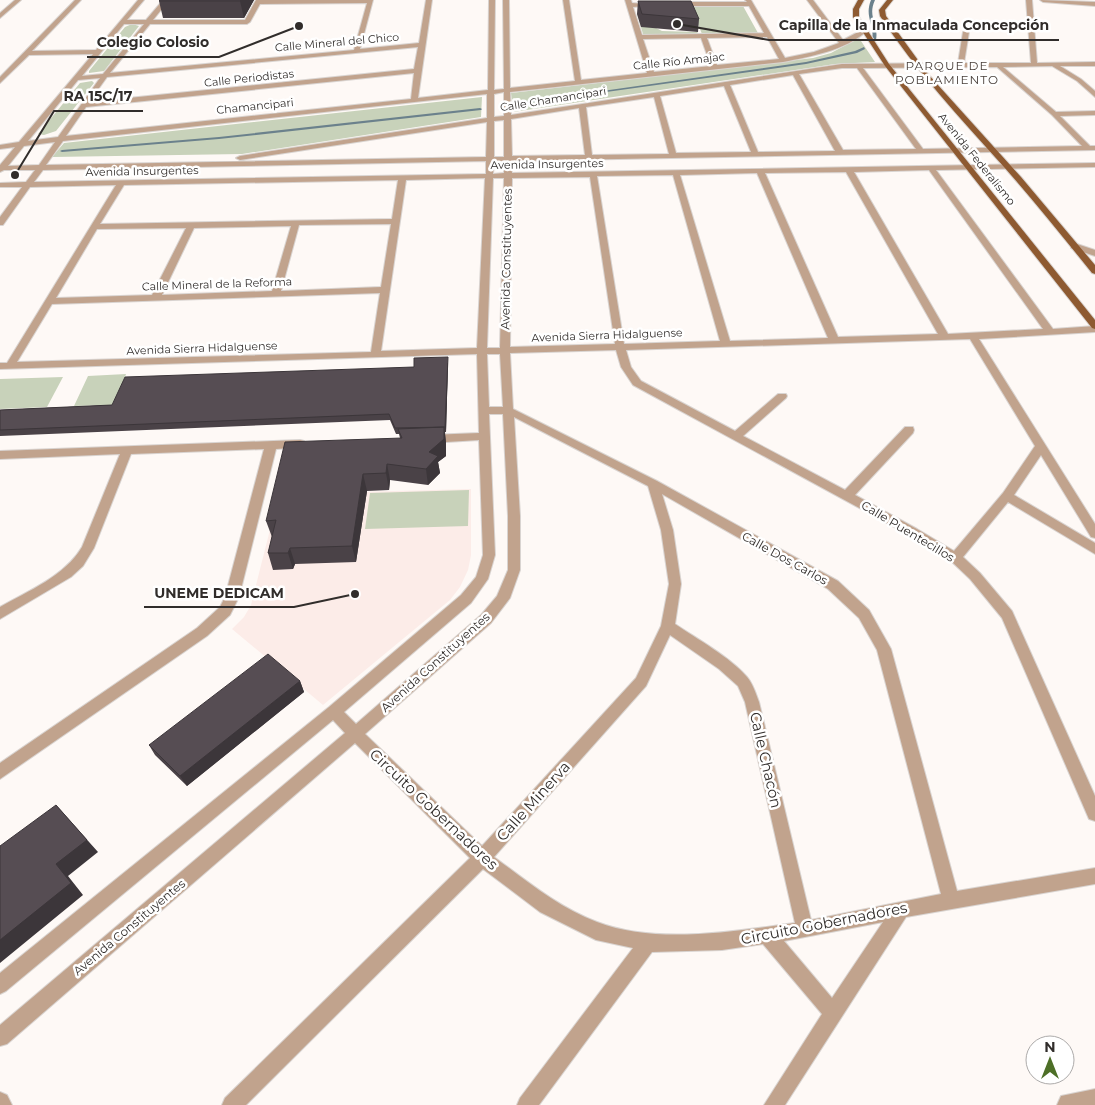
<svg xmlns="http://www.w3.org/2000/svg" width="1095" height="1105" viewBox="0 0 1095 1105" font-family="Montserrat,sans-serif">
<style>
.medical{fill:#fcece8}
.green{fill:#c8d2ba}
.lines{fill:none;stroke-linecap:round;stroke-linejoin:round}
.stream{fill:#6b818c;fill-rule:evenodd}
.minor-casing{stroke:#d9d4d1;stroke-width:2}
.major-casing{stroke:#d9d4d1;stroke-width:2}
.minor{fill:#c1a38d;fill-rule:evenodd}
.major{fill:#8e5a31;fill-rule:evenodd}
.wall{fill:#4a4247}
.shaded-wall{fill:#3c363a}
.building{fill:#564d53;stroke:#3c363a}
.labels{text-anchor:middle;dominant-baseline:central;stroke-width:5;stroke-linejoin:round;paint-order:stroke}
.far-street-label{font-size:11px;fill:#312d2b;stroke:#fff}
.far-quarter-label{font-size:12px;letter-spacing:1px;fill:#49403b;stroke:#fff}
.street-label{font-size:12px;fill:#312d2b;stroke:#fff}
.near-street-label{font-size:15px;fill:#312d2b;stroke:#fff}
.leader{fill:none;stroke:#312d2b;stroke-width:2}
.callout-dot{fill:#312d2b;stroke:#fff;stroke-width:2}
.callout-label{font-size:14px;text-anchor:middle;font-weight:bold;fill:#312d2b;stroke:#fff;stroke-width:5;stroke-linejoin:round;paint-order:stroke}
</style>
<rect width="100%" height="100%" fill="#fef9f6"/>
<!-- medical -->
<path class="medical" d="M471,489V555L468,570L460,587L450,600L323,705L232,629L244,617L251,605L279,494Z"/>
<!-- green -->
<path class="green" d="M743,6L758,33L702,34L691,7Z
M654,13L656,28L662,31L697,32L699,34H643L637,14Z
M132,24L139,26L104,71L89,73V71L125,27Z
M859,38L875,62L835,64L513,112L511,93L813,58L831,53Z
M92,81L94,83L56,131L44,135L38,134L80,83Z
M482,97L481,117L242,154L52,157L64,143Z
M126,374L114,405L74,406L88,376Z
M63,377L47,407L0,409V379Z
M469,490L468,526L365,529L370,493Z"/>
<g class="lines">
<!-- stream -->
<path class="stream" d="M871,0H875C867,17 879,24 876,40L874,41L872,40C875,24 864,17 871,0Z
M864,47L865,49L857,53L806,64L513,105L511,104L806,62L855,51Z
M480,108L482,109L481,110L219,139L62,152L60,151L62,150L219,137Z"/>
<!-- minor casing -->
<g class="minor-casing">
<path id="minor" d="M15,0H21L0,18V13Z
M75,0H81L32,51L96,50L138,0H144L127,20H146L163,0H169L153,20H245L256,0H373L360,49L419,43L426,0H432L418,98L488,90L489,0H495L494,90L504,89L503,0H509L510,88L575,81L563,0H569L581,80L647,73L625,0H631L632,3L657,5L633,7L642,35L764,33L749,6H677L674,4L677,2H747L745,0H751L785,58L814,52L839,43L807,0H813L843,40L862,30L867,31C844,51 812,56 783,62L510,92L511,115L842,64L958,63L963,32L966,30L969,32L964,63H1031L1026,0H1032L1037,63L1095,62V66H1060L1081,79L1095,91V97L1077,81L1052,66L1003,67L1056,112L1095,111V115L1060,116L1090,146H1095V150L512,161V173L1095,163V167L936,170L1053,329L1095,326V332L979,339L1095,524V538L1091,537L1041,455L1014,495L1095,543V554L1008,502L963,557L980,573L1012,611L1095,796V821L1089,819L1002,618L970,579L951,561L909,535L633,385L621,367L616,350L510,353L513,409L657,481L838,581L869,610L891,649L957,891L1095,868V884L906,917L785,1105H764L822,1014L763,944L722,950L652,952L539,1105H517L520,1098L633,948L596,940L540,912L483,869L246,1105H222L225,1098L470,858L355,743L7,1044L0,1046V1025L345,733L333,720L6,991L0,994V973L329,707L461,595L476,577L483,555L479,440L430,443L424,439L430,435L479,433L477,354L0,369V363H7L116,185L30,187L3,225H0V217L22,187H0V183L26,182L35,170H4L0,172V165L15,147L0,149V145L19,142L93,54L29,55L0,83V77ZM367,3L354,50L110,73L150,24H247L250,22L260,4ZM124,24H144L103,74L82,76ZM767,37L779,59L717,65L707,38ZM701,38L711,66L654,72L643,39ZM418,47L414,69L89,102L107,77ZM997,67L1052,115L1082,146L923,149L863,68ZM842,68H857L916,149L843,150L799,74ZM414,73L411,99L66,136L86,107ZM793,75L835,151L758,152L730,85ZM100,78L58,137L28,141L78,80ZM724,86L751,152L676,153L660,96ZM504,92V116L494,117V94ZM487,94V118L240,156L236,158L240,160L487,122L486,157L46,165L63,141ZM654,97L669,154L592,155L586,107ZM579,108L585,155L512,156L511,119ZM504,120V157H494V121ZM55,142L39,165L8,166L24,146ZM486,161V174L34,182L43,170ZM494,161H504V173L493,174ZM929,170L1043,329L948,334L854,172ZM846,172L938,334L838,337L765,173ZM757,173L828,338L730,341L680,175ZM673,175L720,341L624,344L597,176ZM590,177L615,344L510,347L512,178ZM485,178L477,348L381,351L406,180ZM493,178H504L500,348H487ZM398,180L392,219L100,224L124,185ZM391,224L381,287L281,291L299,225ZM291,226L272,291L162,295L194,228ZM186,228L152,295L56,298L97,229ZM380,293L371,352L17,362L52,304ZM970,339L1035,446L1003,493L954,551L917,529L855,495L913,433L914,430L913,427H905L845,490L743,436L786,398L787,396L786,394H778L735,431L641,381L631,367L626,350ZM487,354H500L503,407H489ZM489,414H503L508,516V570L497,596L481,615L356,724L344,712L471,603L488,579L495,555ZM514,417L648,486L661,530L669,584L661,626L636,678L482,846L365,734L491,623L510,598L520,570V516ZM662,494L828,589L859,618L877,650L941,894L811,920L759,702C756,694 753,684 747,677C730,657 697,639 675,624L681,584L673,530ZM670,635L719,669L738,686L745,702L795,923C733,931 657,945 597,922C559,908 527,881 494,857L646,686ZM883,922L832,998L784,941Z
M1040,0L1095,2V6L1043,2Z
M1074,243L1095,250V256L1071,248V244Z
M300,440L304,441L306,444L304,447L276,449L239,597L230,615L207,636L0,779V763L197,628L220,607L225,597L264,449L131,454L94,548L83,566L71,577L0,619V607C28,591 65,576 82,547L120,454L0,459V451Z
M1095,1089V1105H1057L1061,1096Z
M0,1092L7,1095L12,1105H0Z"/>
</g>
<!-- major casing -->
<g class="major-casing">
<path id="major" d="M858,0H864L859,9V17L889,64L1095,320V329L1092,328L885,66L853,17V9Z
M887,0H893L885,10L886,16L928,74L1021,177L1095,265V274L1092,273C1063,237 1034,201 1004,167C960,118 916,71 880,16L879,10Z"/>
</g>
<!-- minor -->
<use href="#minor" class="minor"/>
<!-- major -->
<use href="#major" class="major"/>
</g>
<!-- wall -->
<path class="wall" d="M254,0L244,18H163L159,1Z
M638,1L699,19L698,32L641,27L637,14Z
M448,363L446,432H445L446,443V456L438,462L440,473L428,485L390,480L389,490L367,491L356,562L295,564L293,569L273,570L268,553L272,537L266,521L400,438L399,434H396L390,420L0,436V410L112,405L414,367Z
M300,681L304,692L187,786L155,755L149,745Z"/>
<!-- shaded-wall -->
<path class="shaded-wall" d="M241,0H254L244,18L240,1Z
M448,357V363L446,432L445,427Z
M444,427L446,443V456L438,462L440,473L428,485L426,469L429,452Z
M387,464L390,480L389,490L386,473Z
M363,474L367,491L356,562L352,546Z
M290,548L295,564L293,569L288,553Z
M300,681L304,692L187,786L180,776Z
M56,805L98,852L68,876L83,895L0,963V940L56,864Z"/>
<!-- building -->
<path class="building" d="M160,0H241L240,1H159Z
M638,1H691L699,19L642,14Z
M448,357L445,427L395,428L389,414L0,430V410L112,405L125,377L414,367V358Z
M444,427V439L429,452L438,456L426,469L387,464L386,473L363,474L352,546L290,548L288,553H268L276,520L266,521L285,442L402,438L398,429Z
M268,654L300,681L180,776L149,745Z
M56,805L87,840L56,864L71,883L0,940V846Z"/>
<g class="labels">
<!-- far-street labels -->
<g class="far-street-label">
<text transform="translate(337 42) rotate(-5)">Calle Mineral del Chico</text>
<text transform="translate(679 61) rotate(-6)">Calle Río Amajac</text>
<text transform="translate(249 78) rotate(-6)">Calle Periodistas</text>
<text transform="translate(553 99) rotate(-9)">Calle Chamancipari</text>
<text transform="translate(255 106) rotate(-6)">Chamancipari</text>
<text transform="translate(977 159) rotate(51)">Avenida Federalismo</text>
<text transform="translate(547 164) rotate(-1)">Avenida Insurgentes</text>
<text transform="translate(142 171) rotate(-1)">Avenida Insurgentes</text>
<text transform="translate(217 284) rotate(-2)">Calle Mineral de la Reforma</text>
<text transform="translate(607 335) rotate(-2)">Avenida Sierra Hidalguense</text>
<text transform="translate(202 348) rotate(-2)">Avenida Sierra Hidalguense</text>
</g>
<!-- far-quarter labels -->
<g class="far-quarter-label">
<text x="947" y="65">PARQUE DE<tspan x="947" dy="14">POBLAMIENTO</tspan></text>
</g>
<!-- street labels -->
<g class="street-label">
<text transform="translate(506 259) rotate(-89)">Avenida Constituyentes</text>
<text transform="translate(908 531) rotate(31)">Calle Puentecillos</text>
<text transform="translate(785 558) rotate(29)">Calle Dos Carlos</text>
<text transform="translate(435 662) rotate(-42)">Avenida Constituyentes</text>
<text transform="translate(129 927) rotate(-40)">Avenida Constituyentes</text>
</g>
<!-- near-street labels -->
<g class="near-street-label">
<text transform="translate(766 760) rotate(77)">Calle Chacón</text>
<text transform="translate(533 801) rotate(-48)">Calle Minerva</text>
<text transform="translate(434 809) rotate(43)">Circuito Gobernadores</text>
<text transform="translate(824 923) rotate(-11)">Circuito Gobernadores</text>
</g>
</g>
<!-- callouts -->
<path class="leader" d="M677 24L769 40H1059M299 26L219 57H87M15 175L54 111H143M355 594L294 607H144"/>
<g class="callout-dot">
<circle cx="677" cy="24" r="5"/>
<circle cx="299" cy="26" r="5"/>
<circle cx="15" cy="175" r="5"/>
<circle cx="355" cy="594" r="5"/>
</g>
<g class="callout-label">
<text x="914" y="30">Capilla de la Inmaculada Concepción</text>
<text x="153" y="47">Colegio Colosio</text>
<text x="98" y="101">RA 15C/17</text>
<text x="219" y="598">UNEME DEDICAM</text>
</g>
<!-- north arrow -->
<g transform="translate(1050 1060)"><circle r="24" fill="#ffffff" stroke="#adabaa"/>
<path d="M0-4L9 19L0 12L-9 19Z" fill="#4d6f27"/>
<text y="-8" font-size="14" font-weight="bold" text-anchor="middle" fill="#312d2b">N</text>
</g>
</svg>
